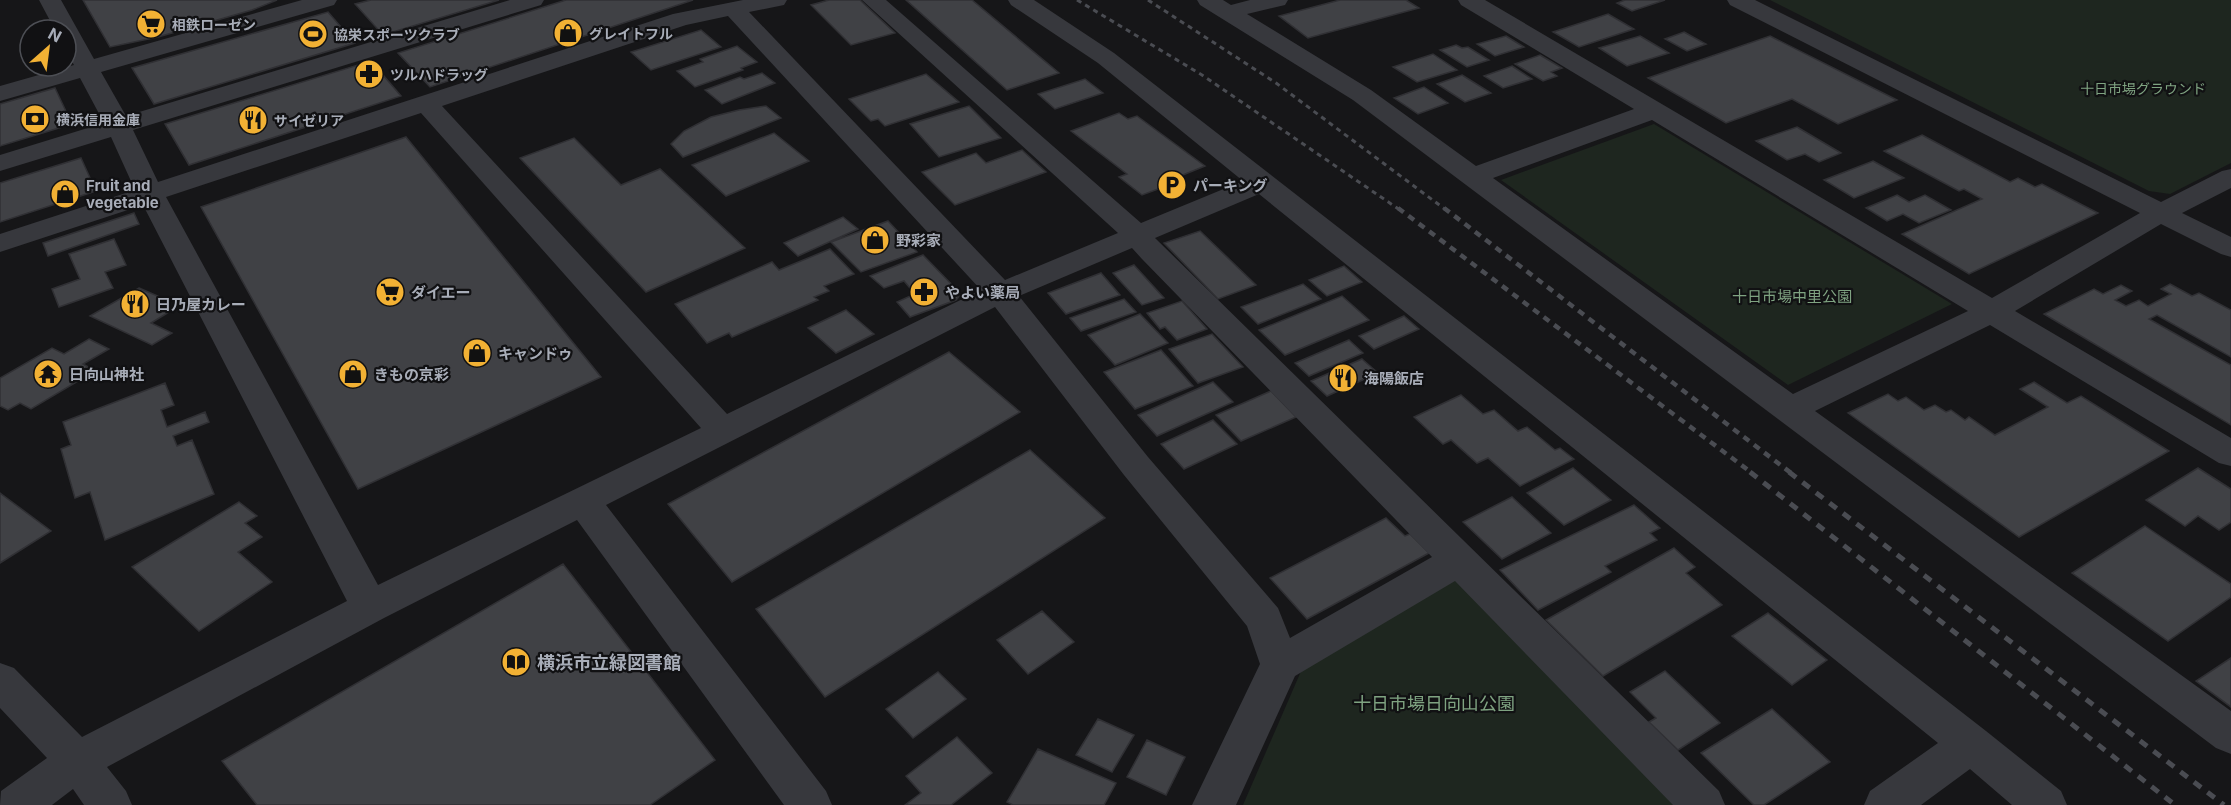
<svg xmlns="http://www.w3.org/2000/svg" width="2231" height="805" viewBox="0 0 2231 805" font-family="Inter,'Noto Sans JP',sans-serif">
<style>
.green{fill:#1e261f}
.building{fill:#404145;stroke:#303034;stroke-width:1.5}
.lines{fill:none;stroke-linecap:round;stroke-linejoin:round}
.minor{fill:#37383d;fill-rule:evenodd}
.rail-far2{stroke:#4a4c52;stroke-width:3;stroke-dasharray:5 4.5;stroke-linecap:butt}
.rail-far1{stroke:#4a4c52;stroke-width:4.5;stroke-dasharray:7 6;stroke-linecap:butt}
.rail{stroke:#4a4c52;stroke-width:5;stroke-dasharray:9 8;stroke-linecap:butt}
.labels{text-anchor:middle;dominant-baseline:central;stroke-width:4.5;stroke-linejoin:round;paint-order:stroke}
.far-poi-label{font-size:14px;font-weight:bold;fill:#a8adb8;stroke:#111113;text-anchor:start}
.far-park-label{font-size:14px;fill:#7fa381;stroke:#111113}
.poi-label{font-size:15px;font-weight:bold;fill:#a8adb8;stroke:#111113;text-anchor:start}
.park-label{font-size:15px;fill:#7fa381;stroke:#111113}
.near-poi-label{font-size:18px;font-weight:bold;fill:#a8adb8;stroke:#111113;text-anchor:start}
.near-park-label{font-size:18px;fill:#7fa381;stroke:#111113}
</style>
<rect width="100%" height="100%" fill="#161618"/>
<!-- green -->
<path class="green" d="M1770,0H2231V163L2170,194L2149,191Z
M1654,124L1952,304L1788,385L1501,180Z
M1451,575L1678,805H1243L1305,662Z"/>
<!-- building -->
<path class="building" d="M83,0H277L252,10L158,37L110,47Z
M371,0H499L383,35L355,4Z
M566,0H693L430,87L398,53Z
M829,0H860L895,33L851,45L811,5Z
M906,0H972L1059,73L1007,90Z
M1340,0H1406L1419,8L1308,38L1279,16Z
M1625,0H1665L1632,11L1617,3Z
M328,12L355,43L154,104L132,68Z
M1608,14L1634,29L1579,47L1553,32Z
M701,30L721,47L651,70L631,52Z
M1684,32L1706,44L1687,51L1665,39Z
M1506,36L1524,47L1495,56L1477,44Z
M1640,36L1669,53L1627,66L1599,48Z
M1770,36L1897,100L1838,124L1792,99L1726,123L1648,78Z
M1456,45L1462,48L1468,47L1489,60L1467,67L1440,50Z
M737,46L757,62L741,68L743,70L695,87L677,71L703,62L700,59Z
M1433,54L1457,70L1417,82L1393,67Z
M1540,55L1562,68L1551,72L1557,76L1543,81L1515,64Z
M371,61L401,96L189,165L165,124Z
M1512,66L1532,79L1503,88L1484,76Z
M762,73L775,83L722,104L705,90L740,77L744,79Z
M926,74L959,102L885,126L878,119L871,121L849,99Z
M1462,75L1491,93L1465,102L1437,84Z
M1085,79L1103,93L1055,109L1038,94Z
M1424,87L1448,103L1418,114L1394,98Z
M55,88L72,124L0,146V104Z
M766,106L781,118L683,157L671,144L684,131L711,117L739,110Z
M969,106L1001,138L939,157L910,124Z
M1119,113L1128,119L1137,116L1205,166L1158,185L1161,188L1142,195L1119,177L1127,174L1071,131Z
M1797,127L1841,153L1819,162L1805,154L1787,160L1756,141Z
M774,133L809,161L726,196L692,165Z
M1922,135L2010,182L2018,178L2035,187L2042,184L2098,213L1969,274L1902,234L1982,199L1964,189L1959,191L1884,151Z
M406,137L601,377L358,489L201,207Z
M574,138L621,185L660,169L745,248L646,292L520,158Z
M1022,150L1046,172L955,205L922,172L976,153L986,163Z
M81,158L96,191L0,222V183Z
M1873,161L1904,178L1854,198L1824,180Z
M1897,195L1909,202L1925,195L1951,210L1919,223L1903,214L1887,221L1866,208Z
M134,213L139,224L48,256L43,243Z
M843,217L858,229L798,256L784,243Z
M888,221L917,252L861,272L831,242Z
M1200,231L1256,285L1218,299L1164,243Z
M114,239L126,265L105,272L113,288L59,307L52,289L80,279L69,254Z
M830,249L854,274L824,286L829,291L814,297L818,300L732,337L729,333L707,343L675,304L772,262L779,270Z
M923,255L961,294L956,300L910,317L897,302L915,294L904,281L884,288L870,276Z
M1134,265L1164,298L1142,305L1113,273Z
M1344,266L1362,282L1327,296L1309,280Z
M1101,273L1120,295L1066,314L1048,293Z
M1303,284L1321,299L1258,324L1241,307Z
M2170,284L2192,296L2199,293L2231,310V357L2157,315L2149,319L2231,365V425L2044,314L2094,289L2103,294L2121,285L2132,291L2115,300L2126,306L2139,300L2148,306L2171,294L2161,289Z
M139,288L167,300L157,306L169,312L151,323L172,333L152,345L90,316Z
M1342,296L1369,320L1285,355L1259,330Z
M1124,299L1136,312L1081,331L1070,318Z
M1182,301L1207,329L1177,340L1165,327L1160,329L1147,313Z
M846,310L874,334L836,353L808,328Z
M1140,314L1168,343L1115,365L1088,335Z
M1404,316L1419,329L1374,349L1359,336Z
M1212,334L1243,367L1198,383L1169,349Z
M89,339L109,349L83,364L95,371L31,409L20,403L8,410L0,406V378L52,348L64,354Z
M1349,340L1363,353L1309,376L1295,363Z
M1161,350L1193,386L1135,409L1104,372Z
M949,352L1020,412L732,582L668,504Z
M1362,359L1378,373L1327,396L1311,381Z
M1213,382L1233,402L1157,436L1138,415Z
M2034,382L2067,403L2081,396L2169,451L2019,537L1848,413L1888,394L1898,401L1906,397L1924,410L1935,405L1946,412L1951,410L1965,420L1969,417L1995,435L2048,407L2020,389Z
M165,383L174,405L161,410L167,427L205,412L209,422L173,436L177,446L192,440L214,494L105,540L90,492L75,498L61,449L71,445L63,422Z
M1271,391L1296,417L1241,441L1216,415Z
M1461,395L1483,414L1494,410L1518,431L1527,427L1555,450L1560,448L1574,459L1520,486L1488,458L1477,463L1451,440L1443,444L1414,417Z
M1213,420L1237,444L1184,469L1161,444Z
M1030,450L1105,518L825,697L756,609Z
M1573,468L1611,500L1564,525L1527,493Z
M2198,468L2231,489V522L2219,530L2198,516L2185,526L2146,500Z
M0,493L51,531L0,563Z
M1512,497L1551,533L1502,559L1463,522Z
M239,502L257,516L245,523L262,537L238,552L272,582L199,631L132,567Z
M1634,505L1660,528L1650,533L1657,540L1605,566L1611,572L1538,610L1500,570Z
M1386,518L1405,536L1410,534L1429,553L1307,619L1270,578Z
M2145,526L2231,584V597L2168,641L2072,573Z
M1674,548L1695,567L1686,573L1722,605L1603,676L1546,620Z
M563,564L715,760L650,805H257L222,761Z
M1042,611L1074,642L1028,674L997,640Z
M1768,613L1827,660L1792,685L1732,636Z
M2231,658V707L2196,681Z
M1665,671L1720,723L1678,750L1649,722L1656,718L1630,692Z
M938,672L966,699L913,738L886,709Z
M1772,709L1830,762L1764,805H1754L1701,753Z
M1098,719L1134,735L1112,772L1076,755Z
M957,737L992,773L951,805H905L921,793L906,776Z
M1147,740L1185,757L1166,795L1127,777Z
M1038,749L1116,783L1104,805H1013L1007,802Z"/>
<g class="lines">
<!-- minor -->
<path class="minor" d="M39,0H61L94,59L302,0H337L334,5L101,72L126,116L510,0H544L541,5L133,130L158,182L673,14L743,0H787L784,5L749,12L1005,280L1118,233L862,0H886L1141,223L1243,181L1098,63L1011,5L1008,0H1034L1114,53L1986,731L2061,791L2067,805H2012L1970,769L1921,805H1864L1870,791L1938,743L1259,194L1155,238L1719,791L1725,805H1673L1455,581L1295,676L1236,805H1192L1260,664L1247,626L1124,475L995,307L606,505L826,791L832,805H784L577,520L384,618L107,767L126,791L132,805H84L73,789L52,805H0L1,791L47,758L0,708V663L14,668L82,737L347,601L143,205L0,252V234L135,190L111,137L0,171V155L104,123L80,78L0,101V86L74,65L66,51V30H55ZM728,16L981,290L727,414L442,106L686,25ZM421,113L701,428L378,585L166,197ZM1132,248L1142,259L1432,557L1290,638L1278,608L1148,457L1019,296Z
M1197,0H1223L1231,5L1250,0H1288L1285,5L1247,14L1371,90L1476,166L1634,109L1461,5L1458,0H1485L1992,298L2140,213L1730,5L1727,0H1755L2161,202L2222,171L2231,169V188L2182,213L2231,237V257L2221,254L2161,224L2015,311L2231,438V466L2219,463L1990,325L1815,411L2231,711V754L2216,748L1353,100L1200,5ZM1652,120L1968,311L1793,394L1493,178Z"/>
<!-- rail-far2 -->
<path class="rail-far2" d="M1077,0L1202,75L1400,210
M1148,0L1276,83L1446,210"/>
<!-- rail-far1 -->
<path class="rail-far1" d="M1398,208L1752,473
M1444,208L1791,473"/>
<!-- rail -->
<path class="rail" d="M1750,472L2175,805
M1789,472L2224,805"/>
</g>
<!-- icons -->
<defs>
<g id="supermarket-disc" transform="scale(1.5)"><circle r="9.5" fill="#f2b134" stroke="#111113"/><path d="M-6-5.5h2.5l.6 2H6L4.5 2H-2.5L-4.4-4H-6ZM-1.5 3.2a1.3 1.3 0 1 0 .1 0ZM3 3.2a1.3 1.3 0 1 0 .1 0Z" fill="#111"/></g>
<g id="shop-disc" transform="scale(1.5)"><circle r="9.5" fill="#f2b134" stroke="#111113"/><path d="M-5-2.5h2.3a2.7 3.5 0 0 1 5.4 0H5L5.5 6h-11ZM-1.5-2.5h3a1.5 2.3 0 0 0-3 0Z" fill="#111"/></g>
<g id="stadium-disc" transform="scale(1.5)"><circle r="9.5" fill="#f2b134" stroke="#111113"/><path d="M0-5a6.5 5 0 1 0 0 10a6.5 5 0 1 0 0-10ZM-3.5-1.8h7v3.6h-7Z" fill="#111"/></g>
<g id="pharmacy-disc" transform="scale(1.5)"><circle r="9.5" fill="#f2b134" stroke="#111113"/><path d="M-2-6h4v4h4v4h-4v4h-4v-4h-4v-4h4Z" fill="#111"/></g>
<g id="bank-disc" transform="scale(1.5)"><circle r="9.5" fill="#f2b134" stroke="#111113"/><path d="M-6-4H6V4H-6ZM0-2.3a2.3 2.3 0 1 0 0 4.6a2.3 2.3 0 1 0 0-4.6Z" fill="#111"/></g>
<g id="restaurant-disc" transform="scale(1.5)"><circle r="9.5" fill="#f2b134" stroke="#111113"/><path d="M-5-6h1v4h1v-4h1v4h1v-4h1v5L-1.5 .5V6h-2V.5L-5-1ZM5-6V6H3V1.5H1.5Q1.5-4 5-6Z" fill="#111"/></g>
<g id="parking-disc" transform="scale(1.5)"><circle r="9.5" fill="#f2b134" stroke="#111113"/><path d="M-3.5-5.5H1a3.5 3.5 0 0 1 0 7H-1V5.5H-3.5ZM-1-3.4V-.6H.8a1.4 1.4 0 0 0 0-2.8Z" fill="#111"/></g>
<g id="temple-disc" transform="scale(1.5)"><circle r="9.5" fill="#f2b134" stroke="#111113"/><path d="M0-6L5-2H3V0L6.5 2.5H4V6H1.5V3h-3V6H-4V2.5H-6.5L-3 0V-2H-5Z" fill="#111"/></g>
<g id="library-disc" transform="scale(1.5)"><circle r="9.5" fill="#f2b134" stroke="#111113"/><path d="M-6-4Q-3-5.5-.7-3.5V5Q-3 3-6 4ZM6-4Q3-5.5 .7-3.5V5Q3 3 6 4Z" fill="#111"/></g>
</defs>
<g fill-rule="evenodd">
<use href="#supermarket-disc" x="151" y="24"/>
<use href="#shop-disc" x="568" y="33"/>
<use href="#stadium-disc" x="313" y="34"/>
<use href="#pharmacy-disc" x="369" y="74"/>
<use href="#bank-disc" x="35" y="119"/>
<use href="#restaurant-disc" x="253" y="120"/>
<use href="#parking-disc" x="1172" y="185"/>
<use href="#shop-disc" x="65" y="194"/>
<use href="#shop-disc" x="875" y="240"/>
<use href="#supermarket-disc" x="390" y="292"/>
<use href="#pharmacy-disc" x="924" y="292"/>
<use href="#restaurant-disc" x="135" y="304"/>
<use href="#shop-disc" x="477" y="353"/>
<use href="#temple-disc" x="48" y="374"/>
<use href="#shop-disc" x="353" y="374"/>
<use href="#restaurant-disc" x="1343" y="378"/>
<use href="#library-disc" x="516" y="662"/>
</g>
<g class="labels">
<!-- far-poi labels -->
<g class="far-poi-label">
<text x="172" y="24">相鉄ローゼン</text>
<text x="589" y="33">グレイトフル</text>
<text x="334" y="34">協栄スポーツクラブ</text>
<text x="390" y="74">ツルハドラッグ</text>
<text x="56" y="119">横浜信用金庫</text>
<text x="274" y="120">サイゼリア</text>
</g>
<!-- far-park labels -->
<g class="far-park-label">
<text x="2143" y="88">十日市場グラウンド</text>
</g>
<!-- poi labels -->
<g class="poi-label">
<text x="86" y="185">Fruit and<tspan x="86" dy="17">vegetable</tspan></text>
<text x="1193" y="185">パーキング</text>
<text x="896" y="240">野彩家</text>
<text x="411" y="292">ダイエー</text>
<text x="945" y="292">やよい薬局</text>
<text x="156" y="304">日乃屋カレー</text>
<text x="498" y="353">キャンドゥ</text>
<text x="69" y="374">日向山神社</text>
<text x="374" y="374">きもの京彩</text>
<text x="1364" y="378">海陽飯店</text>
</g>
<!-- park labels -->
<g class="park-label">
<text x="1792" y="296">十日市場中里公園</text>
</g>
<!-- near-poi labels -->
<g class="near-poi-label">
<text x="537" y="662">横浜市立緑図書館</text>
</g>
<!-- near-park labels -->
<g class="near-park-label">
<text x="1434" y="703">十日市場日向山公園</text>
</g>
</g>
<!-- north arrow -->
<g transform="translate(48 48) rotate(28)"><circle r="28" fill="#111113" stroke="#4d4f55" stroke-width="1.5"/>
<path d="M0-4.5L10 22L0 15L-10 22Z" fill="#f2b134"/>
<text y="-9" font-size="16" font-weight="bold" text-anchor="middle" fill="#a8adb8">N</text>
</g>
</svg>
